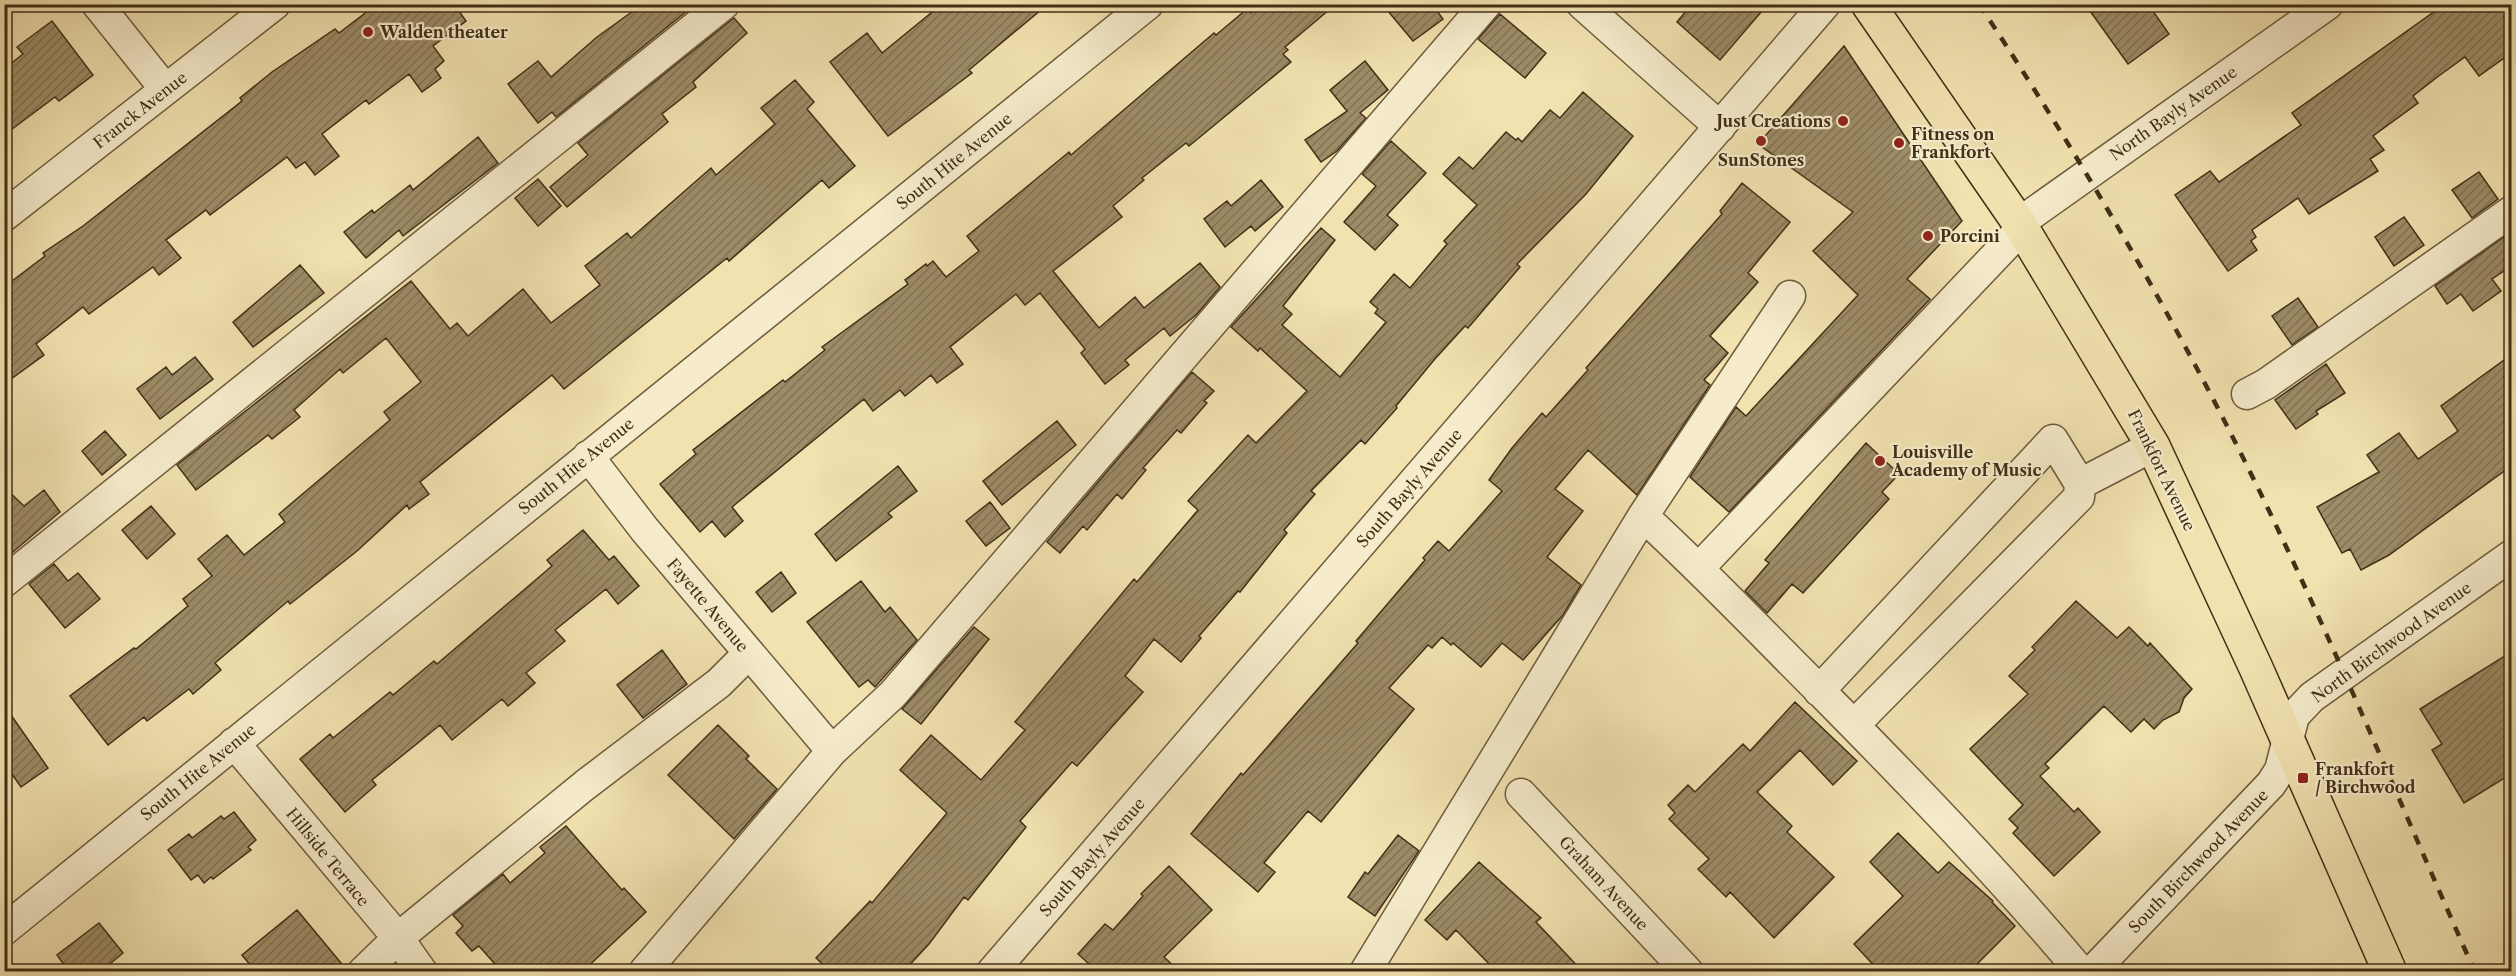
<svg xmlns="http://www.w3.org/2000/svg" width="2516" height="976" viewBox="0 0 2516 976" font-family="'Libre Caslon Text',serif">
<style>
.building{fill:url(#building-hatch);stroke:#412f17;stroke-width:1.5}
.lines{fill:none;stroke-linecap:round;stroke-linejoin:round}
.minor-casing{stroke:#6d5c3d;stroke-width:33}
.major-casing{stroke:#412f17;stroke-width:36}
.minor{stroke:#f6eccc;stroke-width:30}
.major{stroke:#f1e2b0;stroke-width:33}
.rail{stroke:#412f17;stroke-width:4.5;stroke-dasharray:10 10;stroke-linecap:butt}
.poi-dot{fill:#8f2418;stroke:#f6eccc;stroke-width:2}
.labels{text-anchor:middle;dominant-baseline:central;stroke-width:4.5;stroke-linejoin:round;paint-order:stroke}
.poi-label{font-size:16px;font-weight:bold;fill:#412f17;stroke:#f6eccc;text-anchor:start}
.street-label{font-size:16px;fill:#412f17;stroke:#f6eccc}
</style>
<defs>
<pattern id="building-hatch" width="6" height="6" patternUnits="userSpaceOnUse" patternTransform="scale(1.5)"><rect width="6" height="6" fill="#9d8c67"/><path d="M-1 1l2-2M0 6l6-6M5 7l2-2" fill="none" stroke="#827354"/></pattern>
</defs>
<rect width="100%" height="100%" fill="#f1e2b0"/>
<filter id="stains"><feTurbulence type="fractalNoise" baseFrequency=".00333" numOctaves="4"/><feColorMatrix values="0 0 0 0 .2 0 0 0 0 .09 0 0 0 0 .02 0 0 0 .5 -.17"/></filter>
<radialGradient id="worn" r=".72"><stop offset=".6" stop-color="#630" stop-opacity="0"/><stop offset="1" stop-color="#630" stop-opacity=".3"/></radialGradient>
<!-- building -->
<path class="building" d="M377,4H454L466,21L433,46L444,61L435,69L441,78L422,92L409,74L369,104L366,100L322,134L339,156L315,175L305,162L296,168L287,157L210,215L206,210L166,240L181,258L159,275L153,267L89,314L83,307L36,344L44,355L4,384V287L45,256L43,253L83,226L242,101L240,98L272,72L335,29L339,33Z
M643,4H681L687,11L556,117L552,112L538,123L508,84L538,61L551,77L597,37Z
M942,4H1048L969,70L972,73L888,136L830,62L867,33L882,53Z
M1260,4H1336L1285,47L1288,50L1283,54L1291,62L1189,146L1186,143L1142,178L1144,180L1113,206L1122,217L1053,271L1099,328L1135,297L1144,308L1200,263L1220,287L1196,315L1170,336L1164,328L1125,360L1129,365L1105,384L1081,353L1085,349L1040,293L1025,305L1016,294L950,347L963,364L937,383L931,375L905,396L900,390L873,411L864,399L732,507L743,521L725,537L712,521L700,532L660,484L696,454L693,450L783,380L785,382L825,350L822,347L908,284L905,280L926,264L927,266L933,261L946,277L979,251L967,236L1069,152L1071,155L1214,33L1216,35L1247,9L1251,13Z
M1382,4H1432L1443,19L1413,41Z
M1692,4H1768L1720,60L1677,22Z
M2085,4H2148L2169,34L2128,64Z
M2445,4H2511V53L2479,76L2465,57L2440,75L2413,96L2418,103L2373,136L2384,150L2370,159L2378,171L2309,214L2298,198L2252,230L2256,237L2251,241L2257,250L2228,271L2175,195L2210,171L2219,182L2301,125L2292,113Z
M1500,14L1546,53L1525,78L1478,39Z
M734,18L747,33L693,82L696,87L662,114L668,122L567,207L550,187L588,155L578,143Z
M52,21L93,75L59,101L55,97L4,135V69L23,54L17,47Z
M1844,46L1962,221L1907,279L1930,299L1729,512L1690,477L1736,407L1746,416L1858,295L1813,251L1853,212L1758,144Z
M1365,61L1388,90L1360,113L1366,118L1337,151L1321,162L1305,140L1347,111L1330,90Z
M795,80L814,102L807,109L855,166L829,188L822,180L729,261L727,258L564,389L552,375L420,482L429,494L409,509L407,505L357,551L290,604L288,601L215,663L221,670L193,694L189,689L147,721L144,717L108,745L70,696L134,648L136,649L188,606L183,599L212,576L198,559L227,535L244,555L285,522L279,514L390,420L384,412L421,382L386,338L343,373L340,369L294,410L300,417L272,439L268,435L196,490L177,465L411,281L450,329L457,323L468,336L523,289L551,323L600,285L585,266L627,233L631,238L711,168L716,175L775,124L761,108Z
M1583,92L1633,136L1586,194L1517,264L1520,267L1468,328L1465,326L1434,360L1396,406L1397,408L1365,444L1361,440L1311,491L1315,494L1284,530L1287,533L1240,592L1238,591L1199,636L1201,638L1181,662L1154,639L1125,676L1143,692L1077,766L1072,762L1020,821L1026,827L968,900L964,897L929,944L903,972H831L816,958L870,901L872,903L947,813L900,770L931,735L981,780L1025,730L1015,722L1134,579L1137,582L1198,510L1188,501L1248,435L1256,443L1307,391L1260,348L1258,351L1231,327L1321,228L1335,240L1283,306L1292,314L1282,325L1340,377L1386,322L1375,313L1378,309L1370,302L1394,274L1410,288L1447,244L1444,241L1477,205L1443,174L1459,157L1473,169L1506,132L1516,140L1518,138L1522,142L1550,110L1560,118Z
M478,137L498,163L403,236L399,230L366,258L344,232L372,210L374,213L410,185L413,190Z
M1391,141L1426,173L1387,215L1398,225L1375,250L1344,222L1376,186L1362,174Z
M2479,172L2498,199L2472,218L2452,190Z
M538,179L561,206L538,226L515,198Z
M1261,180L1283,207L1255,231L1251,226L1225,247L1204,219L1227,201L1231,206Z
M1742,183L1790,222L1748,273L1758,282L1710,336L1728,353L1704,380L1710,385L1637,495L1588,450L1555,489L1583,511L1547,557L1581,585L1563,615L1523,660L1502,643L1481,667L1453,643L1451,645L1442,637L1432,648L1428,645L1389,688L1414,709L1321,822L1308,811L1264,863L1275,872L1258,892L1191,834L1241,773L1243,775L1358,643L1356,641L1425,560L1423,558L1438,541L1449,551L1502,491L1489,480L1512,448L1542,413L1546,417L1588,370L1586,368L1722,214L1720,211Z
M2404,217L2424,245L2394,266L2375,237Z
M2511,232V275L2507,269L2492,279L2501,291L2473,311L2461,294L2447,304L2435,286Z
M300,265L324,293L253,347L233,322Z
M2298,298L2318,327L2292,345L2272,316Z
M2511,355V466L2389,555L2361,570L2350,549L2342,553L2317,507L2379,472L2367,455L2399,433L2418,459L2458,431L2441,406Z
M195,357L213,379L160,419L137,389L166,367L172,375Z
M2326,364L2345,393L2316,411L2318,414L2296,429L2275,400Z
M1192,372L1214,391L1204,401L1207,403L1181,433L1177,430L1143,468L1146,470L1122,499L1117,494L1087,530L1083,526L1060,553L1047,542Z
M1057,421L1076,445L1002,505L983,481Z
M105,431L126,455L102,475L82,451Z
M1866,443L1899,474L1882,492L1889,499L1803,593L1792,584L1767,613L1745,591L1769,563L1765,560Z
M898,466L917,491L888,513L892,517L836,561L815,534Z
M4,487L24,506L44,490L60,512L7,557L4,556Z
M990,502L1010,528L986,546L966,521Z
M151,506L175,534L147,559L122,530Z
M583,530L609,560L614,556L639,586L618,604L606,589L555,630L565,641L526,673L535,683L508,706L502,699L452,740L440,725L372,780L376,785L345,812L300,759L330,734L333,738L390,692L393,695L434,661L437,664L552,566L547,560Z
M54,564L68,581L78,573L100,599L65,628L29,584Z
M781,572L796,593L772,612L756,592Z
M861,581L885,612L890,607L917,640L875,687L868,680L859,687L807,622Z
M2076,601L2117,638L2129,627L2148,646L2150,643L2192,689L2184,698L2179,712L2163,720L2154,729L2144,719L2131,732L2104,706L2045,764L2049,768L2040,776L2074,812L2078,808L2100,832L2054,876L2013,833L2018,828L2009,819L2023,805L1970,749L2028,694L2009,676L2035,650L2032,647Z
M974,627L989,639L921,724L902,709Z
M662,650L687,684L643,718L617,685Z
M2511,652V774L2464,803L2432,750L2442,744L2420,709Z
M1795,702L1857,761L1833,785L1800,750L1757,792L1792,826L1787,832L1834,877L1774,938L1730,892L1726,897L1698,869L1709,859L1669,819L1675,813L1668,805L1688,785L1695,792L1743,744L1750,751Z
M4,705L48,768L21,787L4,763Z
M718,725L749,756L746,759L777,789L734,839L668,775Z
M234,812L256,840L248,847L251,850L213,879L211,877L204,883L198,875L191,880L168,850L189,834L192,838L221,816L224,819Z
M566,826L622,890L624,888L646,912L582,972H502L479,946L472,951L456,933L463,926L453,915L503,874L510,883L545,853L540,847Z
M1898,833L1938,873L1949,862L1993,901L1992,902L2015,926L1969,972H1880L1854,944L1903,896L1870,862Z
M1398,835L1419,851L1375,916L1348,897L1365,872L1368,874Z
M1479,862L1541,918L1536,922L1583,972H1497L1456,930L1447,940L1425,920Z
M1169,866L1212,910L1164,957L1180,972H1098L1078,954L1105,924L1113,930L1143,896L1141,894Z
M297,910L346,969V972H256L242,955Z
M99,923L123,953L100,972H69L57,955Z"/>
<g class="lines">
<!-- minor casing -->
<g class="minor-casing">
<path id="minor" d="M97,4L165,89
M1582,4L1720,127
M4,216L275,4
M2019,223L2328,4
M2247,394L2266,384L2512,211
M588,456L645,530L832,751
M1643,516L1790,296
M1699,568L2022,228
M4,582L724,4
M1819,691L2053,440L2080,484L2153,446
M1854,725L2079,497L2080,484
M234,743L398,938L422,972
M1521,794L1688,972
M4,930L1148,4
M363,972L398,938L585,785L719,683L749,653
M644,972L832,751L893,694L1486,4
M992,972L1825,4
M1365,972L1643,516C1705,573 1762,633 1821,692C1910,782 1999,874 2081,972
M2092,972L2271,784L2280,770L2294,716L2312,697L2512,555"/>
</g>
<!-- major casing -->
<g class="major-casing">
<path id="major" d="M1868,4L2019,223L2153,446L2256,668L2390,972"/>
</g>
<!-- minor -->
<use href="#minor" class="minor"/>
<!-- major -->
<use href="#major" class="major"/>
<!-- rail -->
<path class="rail" d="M1979,4C2063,131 2140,260 2211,395C2309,582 2389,779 2475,972"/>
</g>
<!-- markers -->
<g class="poi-dot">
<circle cx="368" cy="32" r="6"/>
<circle cx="1843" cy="121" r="6"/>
<circle cx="1761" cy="141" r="6"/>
<circle cx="1899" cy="143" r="6"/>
<circle cx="1928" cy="236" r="6"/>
<circle cx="1880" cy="461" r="6"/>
<rect x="2297" y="772" width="12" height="12" rx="3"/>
</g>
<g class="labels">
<!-- poi labels -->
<g class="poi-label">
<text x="380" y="32">Walden theater</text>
<text x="1831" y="121" text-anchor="end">Just Creations</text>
<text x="1911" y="134">Fitness on<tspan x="1911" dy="18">Frankfort</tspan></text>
<text x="1761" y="160" text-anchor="middle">SunStones</text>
<text x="1940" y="236">Porcini</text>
<text x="1892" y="452">Louisville<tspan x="1892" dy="18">Academy of Music</tspan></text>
<text x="2315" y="769">Frankfort<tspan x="2315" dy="18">/ Birchwood</tspan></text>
</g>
<!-- street labels -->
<g class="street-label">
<text transform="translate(140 110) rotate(-38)">Franck Avenue</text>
<text transform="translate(2173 113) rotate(-35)">North Bayly Avenue</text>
<text transform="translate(954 161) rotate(-39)">South Hite Avenue</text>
<text transform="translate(576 466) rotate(-39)">South Hite Avenue</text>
<text transform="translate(2162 470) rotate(64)">Frankfort Avenue</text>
<text transform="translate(1409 488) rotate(-49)">South Bayly Avenue</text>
<text transform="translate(708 605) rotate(50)">Fayette Avenue</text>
<text transform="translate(2391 642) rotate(-36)">North Birchwood Avenue</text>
<text transform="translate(198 772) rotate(-39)">South Hite Avenue</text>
<text transform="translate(328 857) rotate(51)">Hillside Terrace</text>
<text transform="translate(1092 857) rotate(-49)">South Bayly Avenue</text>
<text transform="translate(2198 861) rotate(-46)">South Birchwood Avenue</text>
<text transform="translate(1604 883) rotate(47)">Graham Avenue</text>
</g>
</g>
<!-- margin -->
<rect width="2516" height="976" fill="none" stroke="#f1e2b0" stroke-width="24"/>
<rect x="6" y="6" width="2504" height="964" fill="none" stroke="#412f17" stroke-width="3"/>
<rect x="12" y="12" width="2492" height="952" fill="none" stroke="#412f17" stroke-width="1.5"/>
<rect width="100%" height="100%" filter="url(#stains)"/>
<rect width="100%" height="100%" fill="url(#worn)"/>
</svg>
